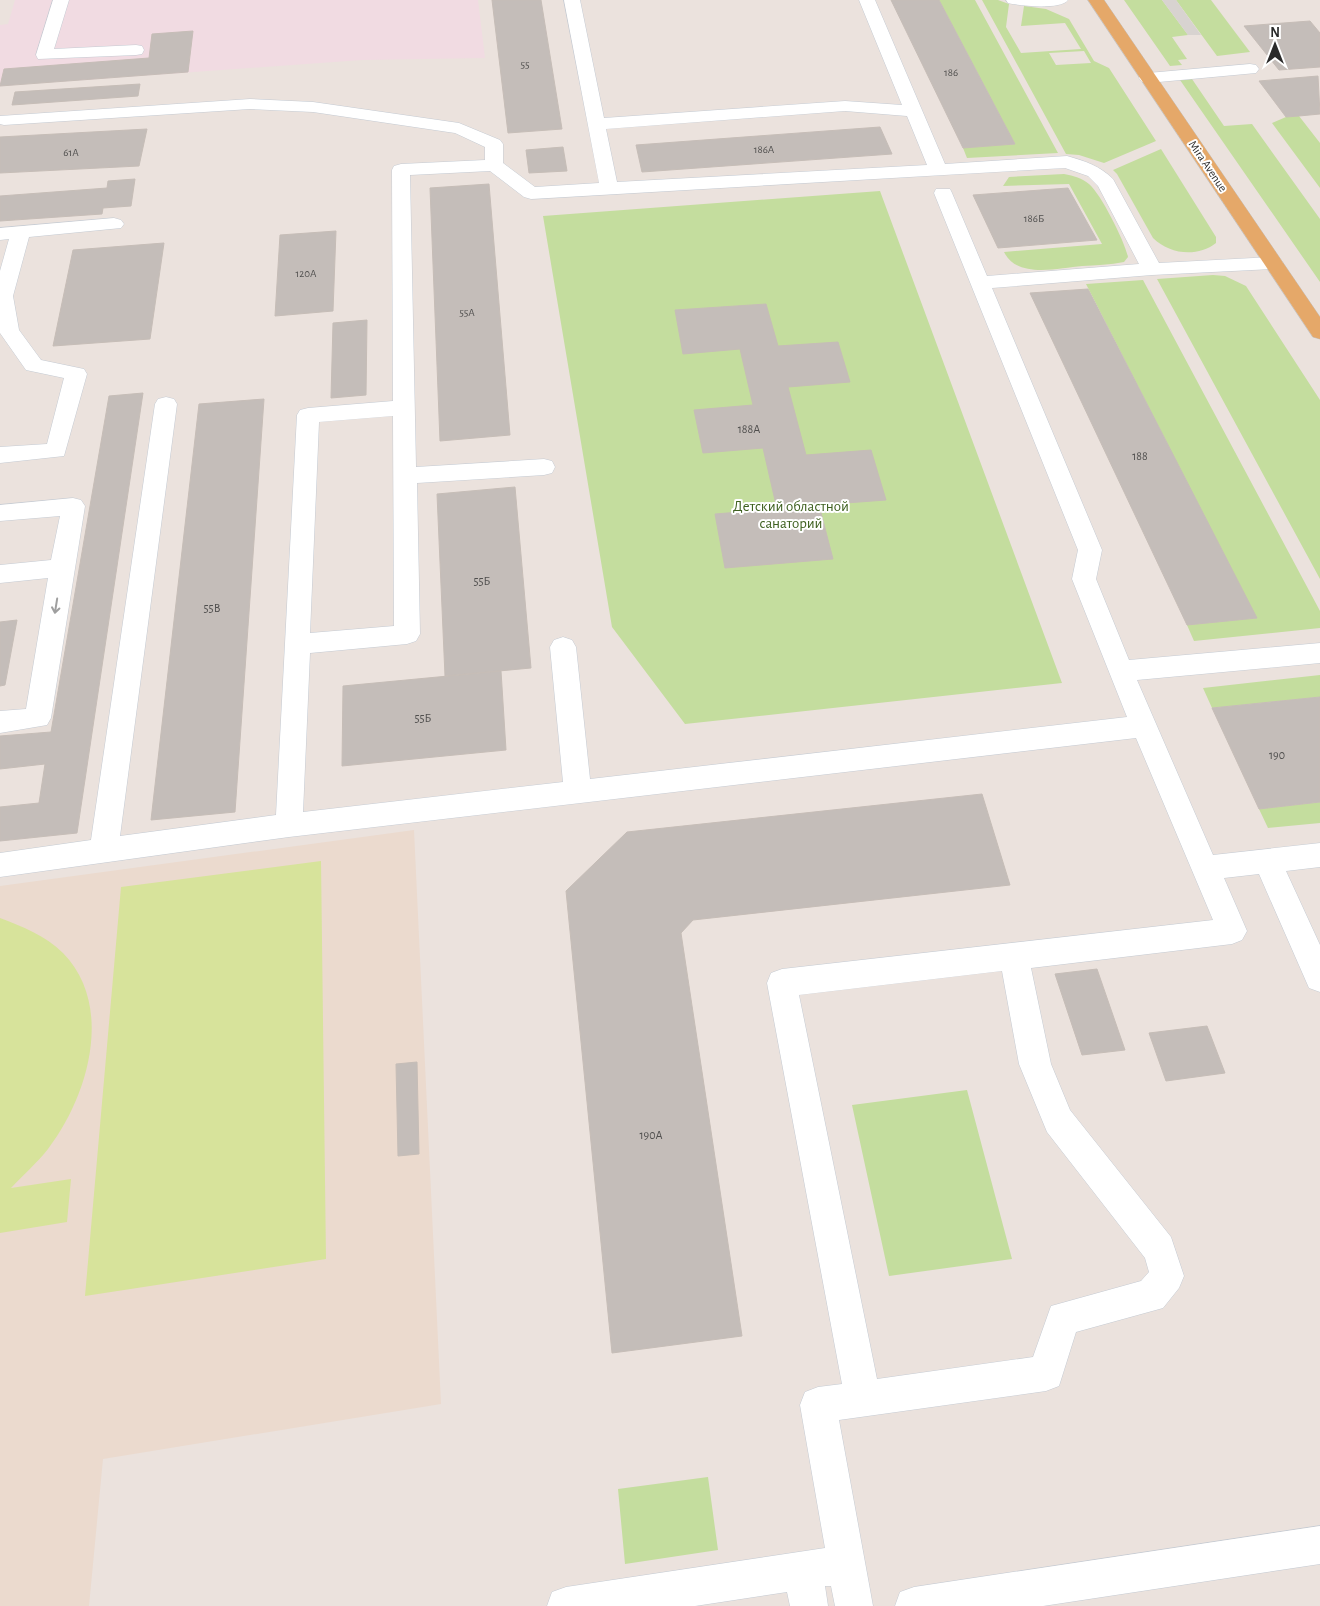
<svg xmlns="http://www.w3.org/2000/svg" width="1320" height="1606" viewBox="0 0 1320 1606" font-family="'Alegreya Sans',sans-serif">
<style>
.education{fill:#ebdace}
.medical{fill:#f1dbe2}
.green{fill:#c4dd9e;fill-rule:evenodd}
.pitch{fill:#d7e39b}
.plaza{fill:#d8d3d0}
.building{fill:#c4bdb9;stroke:#c6bdb7}
.lines{fill:none;stroke-linecap:round;stroke-linejoin:round}
.minor-casing{stroke:#c5cbd3;stroke-width:1}
.major-casing{stroke:#c3c3c3;stroke-width:1}
.minor{fill:#fff;fill-rule:evenodd}
.major{fill:#e5a869;fill-rule:evenodd}
.oneway{stroke:#9f9f9f}
.labels{text-anchor:middle;dominant-baseline:central;stroke-width:4;stroke-linejoin:round;paint-order:stroke}
.far-number-label{font-size:11px;fill:#504f4e}
.far-street-label{font-size:12px;fill:#2a2a2a;stroke:#fff}
.number-label{font-size:12px;fill:#504f4e}
.park-label{font-size:15px;fill:#3f6120;stroke:#fff}
</style>
<rect width="100%" height="100%" fill="#ebe2dd"/>
<!-- education -->
<path class="education" d="M414,830L441,1404L103,1459L89,1606H0V886Z"/>
<!-- medical -->
<path class="medical" d="M15,0H478L485,58L362,60L0,86V25L8,24Z"/>
<!-- green -->
<path class="green" d="M939,0H975L1058,153L967,158L963,148L1015,144Z
M982,0H998L1009,4L1006,27L1021,53L1081,49L1065,23L1021,26L1024,6L1046,9L1069,19L1094,61L1109,68L1156,141L1104,163L1079,155L1066,154ZM1084,51L1091,63L1056,65L1049,53Z
M1124,0H1162L1188,35L1172,37L1187,59L1178,60L1182,65L1170,66Z
M1176,0H1211L1250,52L1217,56Z
M1192,79L1224,126L1252,124L1320,219V282L1180,80Z
M1299,116L1320,143V188L1272,123L1286,117Z
M1161,149L1216,237V243C1197,258 1169,254 1153,238L1117,174L1113,170Z
M1064,174C1074,176 1082,178 1089,184C1101,194 1125,242 1128,257L1124,262C1110,265 1096,265 1082,266C1058,268 1017,279 1004,252L1102,244L1069,184L1003,186L1009,177Z
M880,191L1062,683L685,724L612,627L543,216Z
M1213,275L1225,276L1246,286L1320,400V579L1157,279Z
M1143,280L1320,611V628L1194,641L1187,625L1256,618L1086,284Z
M1320,675V697L1212,708L1203,688Z
M1320,802V823L1268,828L1259,809Z
M967,1090L1012,1259L889,1276L852,1105Z
M708,1477L718,1550L625,1564L618,1489Z"/>
<!-- pitch -->
<path class="pitch" d="M321,861L326,1259L85,1296L121,887Z
M0,918C23,927 45,935 63,953C115,1006 88,1097 48,1149C37,1163 23,1175 11,1188L71,1179L67,1222L0,1233Z"/>
<!-- plaza -->
<path class="plaza" d="M1162,0H1176L1201,35H1188Z"/>
<!-- building -->
<path class="building" d="M492,0H541L562,129L508,133Z
M891,0H939L1015,144L963,148Z
M1310,21L1320,33V67L1279,70L1244,26Z
M193,31L188,72L0,86L4,69L149,58L152,34Z
M1318,76L1320,114L1299,116L1286,117L1259,81Z
M140,84L138,96L12,105L15,92Z
M880,127L892,154L642,172L636,145Z
M147,129L139,166L0,173V137Z
M563,147L567,171L529,173L526,150Z
M135,179L131,206L103,208L102,214L0,221V196L107,188L108,181Z
M489,184L510,435L440,441L430,188Z
M1068,188L1097,240L998,248L973,195Z
M336,231L333,311L275,316L280,235Z
M164,243L150,339L53,346L73,250Z
M1088,289L1257,618L1187,625L1030,293Z
M766,304L778,346L838,342L850,382L788,387L806,455L871,450L886,500L819,505L833,559L725,568L715,514L777,509L763,448L703,453L694,410L753,405L740,349L683,354L675,310Z
M367,320L366,395L331,398L333,323Z
M143,393L77,833L0,841V807L39,803L45,764L0,769V736L51,732L109,396Z
M264,399L235,812L151,820L199,404Z
M515,487L531,668L445,676L437,494Z
M17,620L5,685L0,686V622Z
M501,671L506,750L342,766L343,686Z
M1320,697V802L1259,809L1212,708Z
M982,794L1010,885L693,920L681,933L742,1336L612,1353L566,891L627,832Z
M1097,969L1125,1050L1082,1055L1055,974Z
M1207,1026L1225,1073L1166,1081L1149,1033Z
M417,1062L419,1154L398,1156L396,1064Z"/>
<g class="lines">
<!-- minor casing -->
<g class="minor-casing">
<path id="minor" d="M53,0H69L54,49L136,45L142,46L144,50L142,54L136,55L38,59L36,55Z
M564,0H580L604,118L845,101L902,105L859,0H875L945,164L1067,156C1085,161 1100,166 1113,179L1159,263L1273,257L1280,259L1283,263L1280,267L1273,269L1152,275L992,288L1102,550L1096,579L1129,660L1320,643V663L1137,680L1213,855L1320,843V867L1286,871L1320,945V992L1309,988L1259,874L1224,878L1247,931L1242,940L1232,944L1031,968L1051,1064L1070,1110L1171,1237L1184,1276L1179,1288L1163,1308L1076,1332L1059,1386L1046,1391L839,1420L873,1606H835L831,1586H825L828,1606H790L787,1592L695,1606H547L552,1592L566,1587L825,1548L800,1405L805,1392L818,1387L842,1384L767,983L771,973L782,969L1213,920L1136,738L289,837L0,877V853L91,840L155,404L158,399L166,397L174,399L177,404L120,836L276,815L297,415L300,410L308,408L393,401L392,170L394,166L401,164L485,160V147L455,133L313,112L250,109L4,125L0,124V116L250,99L313,102L459,123L500,140L503,144V163L535,187L599,183ZM845,111L907,116L927,165L617,182L606,129ZM1065,168L1088,176L1098,186L1139,264L987,276L952,193L950,189H936L934,193L1078,550L1072,579L1127,717L590,779L576,647L572,640L563,637L554,640L550,647L563,782L303,812L310,653L407,644L416,641L420,634L417,483L544,475L552,473L555,467L552,461L544,459L416,467L410,175L490,171L524,197L531,199ZM393,416L394,626L310,633L319,422ZM1002,971L1019,1064L1047,1132L1145,1258L1149,1272L1141,1281L1051,1306L1033,1357L877,1379L799,995Z
M1006,0H1068C1061,10 1020,6 1008,3Z
M1250,64L1256,65L1259,69L1256,73L1148,83L1142,82L1139,78L1142,74L1148,73Z
M114,218L121,220L124,224L121,228L29,237L13,296L19,330L41,360L84,369L87,374L64,456L0,463V447L47,444L64,378L26,370L0,333V271L9,239L0,240V228Z
M73,498L81,500L85,506L51,718L47,725L0,733V711L26,709L48,578L0,583V565L51,560L60,516L0,521V505Z
M1320,1526V1564L1043,1606H895L900,1592L914,1587Z"/>
</g>
<!-- major casing -->
<g class="major-casing">
<path id="major" d="M1088,0H1104L1320,317V339L1313,337Z"/>
</g>
<!-- minor -->
<use href="#minor" class="minor"/>
<!-- major -->
<use href="#major" class="major"/>
</g>
<!-- one-way arrows -->
<defs><path id="oneway-shaft" d="M-6 0H5M1.5-3L5.5 0L1.5 3" fill="none" stroke-width="1.6" stroke-linecap="round" stroke-linejoin="round" transform="scale(1.25)"/></defs>
<use class="oneway" href="#oneway-shaft" transform="translate(56 606) rotate(99)"/>
<g class="labels">
<!-- far-number labels -->
<g class="far-number-label">
<text x="525" y="64">55</text>
<text x="951" y="72">186</text>
<text x="764" y="149">186А</text>
<text x="71" y="152">61А</text>
<text x="1034" y="218">186Б</text>
<text x="306" y="273">120А</text>
<text x="467" y="312">55А</text>
</g>
<!-- far-street labels -->
<g class="far-street-label">
<text transform="translate(1208 166) rotate(56)">Mira Avenue</text>
</g>
<!-- number labels -->
<g class="number-label">
<text x="749" y="429">188А</text>
<text x="1140" y="456">188</text>
<text x="482" y="581">55Б</text>
<text x="212" y="608">55В</text>
<text x="423" y="718">55Б</text>
<text x="1277" y="755">190</text>
<text x="651" y="1135">190А</text>
</g>
<!-- park labels -->
<g class="park-label">
<text x="791" y="506">Детский областной<tspan x="791" dy="17">санаторий</tspan></text>
</g>
</g>
<!-- north arrow -->
<g transform="translate(1275 45)" stroke="#ffffff" stroke-width="4" paint-order="stroke">
<path d="M0-4L9 19L0 12L-9 19Z" fill="#2a2a2a"/>
<text y="-8" font-size="14" font-weight="bold" text-anchor="middle" fill="#2a2a2a">N</text>
</g>
</svg>
